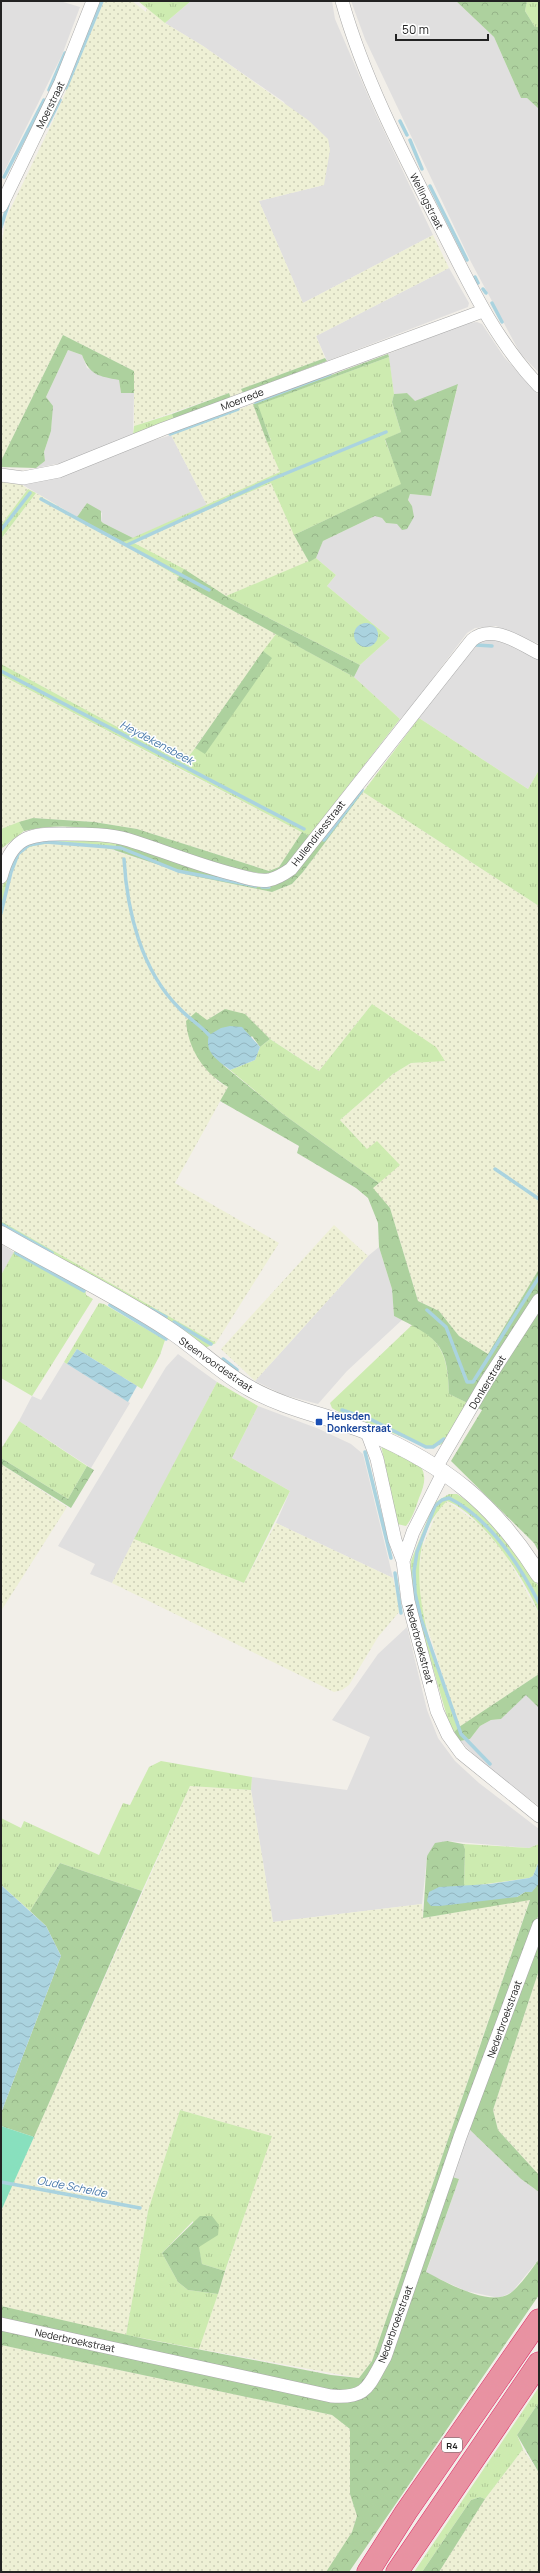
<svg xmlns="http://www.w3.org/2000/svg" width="540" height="2573" viewBox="0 0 540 2573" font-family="Manrope,sans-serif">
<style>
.residential{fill:#e0dfdf}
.farmland{fill:url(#farmland-dots)}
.grass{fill:url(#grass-tufts)}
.forest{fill:url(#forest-crowns)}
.pitch{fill:#88e0be}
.water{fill:url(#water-waves)}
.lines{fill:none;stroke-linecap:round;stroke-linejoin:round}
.stream{stroke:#aad3df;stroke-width:3.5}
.minor-casing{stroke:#a9a9a9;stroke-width:14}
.tertiary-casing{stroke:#a9a9a9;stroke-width:17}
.motorway-casing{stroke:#dc2a67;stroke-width:23}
.minor{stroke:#fff;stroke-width:13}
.tertiary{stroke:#fff;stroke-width:16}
.motorway{stroke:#e892a2;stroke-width:22}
.transit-dot{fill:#1a4fb4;stroke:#fff;stroke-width:1.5}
.labels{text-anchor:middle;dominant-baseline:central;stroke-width:3;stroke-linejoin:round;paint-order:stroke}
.shield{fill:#fff;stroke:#646464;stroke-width:1}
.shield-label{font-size:9px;font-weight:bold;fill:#222}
.street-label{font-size:10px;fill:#222;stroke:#fff}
.transit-label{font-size:10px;font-weight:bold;fill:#164399;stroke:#fff;text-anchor:start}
.water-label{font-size:11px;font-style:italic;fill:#4a7aab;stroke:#fff}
</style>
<defs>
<pattern id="farmland-dots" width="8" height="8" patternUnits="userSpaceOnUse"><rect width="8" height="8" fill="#eef0d5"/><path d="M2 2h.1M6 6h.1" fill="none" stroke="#ccceb7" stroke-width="1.8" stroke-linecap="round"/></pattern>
<pattern id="grass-tufts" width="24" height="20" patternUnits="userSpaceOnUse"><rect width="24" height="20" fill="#cdebb0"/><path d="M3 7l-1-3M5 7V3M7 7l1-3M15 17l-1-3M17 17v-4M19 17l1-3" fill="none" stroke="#b0c997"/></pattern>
<pattern id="forest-crowns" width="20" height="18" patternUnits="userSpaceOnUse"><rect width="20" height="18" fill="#add19e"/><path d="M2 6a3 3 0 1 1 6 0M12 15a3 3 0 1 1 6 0" fill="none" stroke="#95b388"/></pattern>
<pattern id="water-waves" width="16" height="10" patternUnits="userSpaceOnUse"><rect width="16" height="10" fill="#aad3df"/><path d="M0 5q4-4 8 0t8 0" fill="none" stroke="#92b5bf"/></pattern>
</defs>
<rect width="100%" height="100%" fill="#f2efe9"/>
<!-- residential -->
<path class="residential" d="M1,1H60L80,7L62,55L1,178Z
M191,1H332L335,19L375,112L433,235L303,303L259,201L324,185L284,102L203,46L165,23Z
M351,1H456L494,37L521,98H527L539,109V373L520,353L471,262L365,39Z
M449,268L469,303L468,307L327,361L316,336Z
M477,322L482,324L504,357L539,395V644L496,626L475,628L467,633L433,678L431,686L400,719L354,677L360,665L390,638L327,586L336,575L316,558L323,541L375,516L382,518L386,523L397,524L412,506L408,500L410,494L431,496L458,385L415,402L407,393L394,394L388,354L467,323Z
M68,350L82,355L87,368L119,380L121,393H134L133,435L66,462L36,468L45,461L44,452L51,431L52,420L46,397Z
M171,435L207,505L133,538L103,523L101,521L102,513L87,503L77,517L18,482Z
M490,638L539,656V770L528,789L419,718L473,645Z
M1,1244L15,1253L1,1275Z
M379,1247L392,1289L394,1316L402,1320L347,1371L318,1404L284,1395L255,1381L368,1256Z
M178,1354L217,1382L112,1583L90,1574L95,1564L58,1546L166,1367Z
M64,1362L130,1403L91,1468L19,1421L32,1396L41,1400Z
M258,1406L319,1429L351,1444L363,1454L393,1578L276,1523L290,1491L232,1458Z
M407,1627L427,1710L438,1738L455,1761L479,1783L539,1829V1844L529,1848L447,1841L427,1856L422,1904L273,1922L251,1790L252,1777L347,1790L370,1737L332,1720L378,1654Z
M526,1694L539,1708V1806L490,1770L460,1741L470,1739L480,1726L491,1720L501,1719Z
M469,2129L521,2179L539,2192V2259L512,2292L499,2298L466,2291L426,2273L459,2179L451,2176Z"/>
<!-- farmland -->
<path class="farmland" d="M104,1H132L146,12L147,8L165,23L203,46L308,120L328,139L330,150L324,185L259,201L303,303L433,235L449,268L316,336L325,358L241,389L243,393L231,398L229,393L134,426V371L63,335L1,461V247L6,218L55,117Z
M253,404L281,472L207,505L171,435Z
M1,479L18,482L28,489L1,525Z
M271,483L309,562L226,596L132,542Z
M36,493L179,577L178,580L276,634L184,763L1,664V539Z
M1,675L179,769L302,832L279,867L269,871L137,829L94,822L33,818L1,829Z
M363,792L539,906V1269L488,1354L459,1336L439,1311L418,1301L390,1208L372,1188L379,1183L367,1149L340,1120L393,1074L411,1063L445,1060L372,1004L319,1071L225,1009L207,1020L217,1081L228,1087L175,1183L279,1243L216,1343L1,1221V918L17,856L28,847L44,843L99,846L189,875L272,892L292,884L303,872Z
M334,1225L368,1256L255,1381L221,1349Z
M1,1464L67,1507L1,1611Z
M447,1501L479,1524L504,1552L539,1614V1674L459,1727L420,1604L418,1579L422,1548L438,1510Z
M276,1523L393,1578L400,1611L378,1637L349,1685L342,1690L334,1692L112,1583L134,1539L244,1583Z
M190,1786L251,1790L273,1922L422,1904L423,1918L530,1899L372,2361L359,2378L199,2349L271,2136L180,2110L148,2211L126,2335L1,2306V2211Z
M539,1970V2175L498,2130L493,2110Z
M1,2345L332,2415L350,2429V2494L357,2516L352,2532L326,2572H1Z
M523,2449L539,2473V2572H439L485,2499Z"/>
<!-- grass -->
<path class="grass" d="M138,1H191L165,23Z
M527,1H539V27H535L525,11Z
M389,357L394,394L392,402L401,432L385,440L402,484L294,535L271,483L132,542L184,569L179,577L121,543L280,472L267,442L271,440L257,405Z
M172,414L174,420L133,435L134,426Z
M28,489L36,493L1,539V525Z
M316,558L336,575L327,586L390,638L360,665L226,596Z
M276,634L354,677L400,719L309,836L1,675V664L184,763L195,748L205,753L271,658L263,651Z
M419,718L528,789L539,770V906L363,792Z
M19,822L24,831L1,849V829Z
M52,838L117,842L114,850C93,845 31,835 17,856C7,873 5,900 1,918C1,897 1,855 25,845C33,841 43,840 52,838Z
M372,1004L436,1047L445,1061L411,1063L393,1074L340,1120L367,1149L377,1141L400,1165L379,1183L283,1114L230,1070L255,1060L260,1047L270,1039L319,1071Z
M1,1221L216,1343L205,1348L1,1228Z
M15,1250L85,1288L86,1295L93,1299L32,1396L1,1378V1275Z
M99,1303L104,1304L165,1340L160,1355L142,1389L77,1349L67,1364L64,1362Z
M412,1325C444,1340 448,1361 449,1394L468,1403L442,1444L430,1448L337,1411L332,1408L330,1403Z
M217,1382L258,1406L232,1458L290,1491L244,1583L134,1539Z
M19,1421L87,1466L68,1499L1,1458V1449Z
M381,1445C409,1458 436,1461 419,1498C416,1507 412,1519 406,1526L397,1524Z
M449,1494H457L483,1512L527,1569L539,1587V1614C527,1581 481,1513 447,1501C388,1558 438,1663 459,1727L454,1732L448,1720L417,1613L411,1580V1561L434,1503Z
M161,1761L252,1777L251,1790L190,1786L142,1891L60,1863L30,1911L1,1885V1818L21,1828L24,1821L99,1855L123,1803L130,1805L149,1767Z
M463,1844L529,1848L539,1844V1861L533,1876L529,1878L464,1887L465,1849Z
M180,2110L272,2136L225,2271L202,2264L193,2221L162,2253L178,2282L188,2290L218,2294L199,2349L126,2335L148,2211Z
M539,2387V2402L517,2435L523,2449L485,2499L480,2497L471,2500L422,2572H414Z"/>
<!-- forest -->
<path class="forest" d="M456,1H527L525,11L535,27H539V109L527,98H521L494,37Z
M63,335L134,371V393H121L119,380C99,376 90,376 82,355L68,350L46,397L53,406L51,431L44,452L45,461L36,468L1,467V461Z
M388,354L389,357L258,405L271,441L267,442L253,404Z
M325,358L327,361L243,393L241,389Z
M458,384L431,496L410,494L408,500L412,506L414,517L407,529L402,530L397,524L386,523L382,518L375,516L323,541L316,558L309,562L294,535L401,484L385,439L401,432L392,402L394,394L407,393L415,401Z
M229,393L231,398L174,420L172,414Z
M87,503L101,511V521L103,523L133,538L121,543L77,517Z
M184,569L226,596L360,665L354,677L177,580Z
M263,651L272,658L205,754L195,748Z
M358,788L363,792L303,872L292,884L272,892L189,875L114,850L117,842L273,883Z
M33,818L94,822L137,829L269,871L279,867L302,832L309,836L290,862L271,875C188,865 109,811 24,831L19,822Z
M225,1009L245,1014L270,1039L260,1047L252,1036L223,1065L283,1114L379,1183L373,1188L390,1208L418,1301L439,1311L459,1336L488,1354L539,1269V1552L534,1543L451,1461L482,1410L449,1394C448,1343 437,1338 394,1316L392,1289L379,1247L378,1223L368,1198L356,1188L297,1153L299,1146L220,1101L228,1087C204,1073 188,1049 186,1021L196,1012L207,1020Z
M1,1458L68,1499L87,1466L94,1470L71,1508L1,1464Z
M539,1674V1708L526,1695L501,1719L491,1720L480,1726L470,1739L460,1741L454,1732L459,1727Z
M447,1841L463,1844L465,1849L464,1887H456L517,1897L525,1892L532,1891L539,1883V1914L443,2174L459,2179L426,2272C446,2282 493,2310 513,2291C523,2282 531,2270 539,2259V2295L349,2572H326L352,2532L357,2516L350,2494V2429L332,2415L1,2345V2306L145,2339L331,2375L359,2378L372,2361L530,1900L423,1918L427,1856L435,1843Z
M60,1863L142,1891L34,2137L1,2126V2113L61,1956L46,1926L30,1911Z
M539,1941V1970L493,2110L498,2130L539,2175V2192L521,2179L469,2129Z
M200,2216H212L219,2225L218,2235L199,2247L202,2264L225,2271L218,2294L188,2290L178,2282L162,2253Z
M539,2402V2473L517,2435Z
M480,2497L485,2499L439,2572H422L471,2500Z"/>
<!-- pitch -->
<path class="pitch" d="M1,2126L34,2137L1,2211Z"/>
<!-- water -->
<path class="water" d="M354 635a12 12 0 1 1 24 0a12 12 0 1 1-24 0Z
M230,1026L242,1027L260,1047L255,1060L230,1070C217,1060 204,1052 209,1035L221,1028Z
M77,1349L137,1386L128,1402L67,1364Z
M539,1861V1883L532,1892H525L517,1897L440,1906H431L427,1901L429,1892L439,1887L490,1884L529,1878L533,1876Z
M1,1885L46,1926L61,1956L1,2113Z"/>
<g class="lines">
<!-- stream -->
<path class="stream" d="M66,88L102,1
M49,90L65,53
M400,121L407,135
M47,126L60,100
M410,140L422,169
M4,177L44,100
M430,186L467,260
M1,227L8,205
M475,277L478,283
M483,289L486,293
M492,303L502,322
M255,402L330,374
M170,434L238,409
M41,499L209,590
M1,530L30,493
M127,545L265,482L386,432
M476,645L492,646
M1,671L304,829
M324,840L362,790
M124,859C127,911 141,970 179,1008C188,1018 200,1025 209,1035
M262,887H269
M1,913L11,872L18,854L29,845L46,842L121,848L178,871L256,886
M495,1169L539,1199
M1,1224L52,1253
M16,1253L84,1291
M110,1305L166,1339
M151,1309L166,1317
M427,1310L446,1327L467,1382H473L539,1277
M174,1322L211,1344
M223,1359L237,1370
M342,1410L372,1420L426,1447H433L444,1439
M365,1452L391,1558
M395,1573L401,1613
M490,1764L461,1734L421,1619L415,1593L414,1571L417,1552L435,1506L442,1500L449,1498C489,1518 519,1564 539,1603
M1,2182L140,2208"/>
<!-- minor casing -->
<g class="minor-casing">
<path id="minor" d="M342,1C364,79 402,152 439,224C468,281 494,339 539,386
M1,206L61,82L93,1
M1,475L23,478L59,471L163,429L483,311
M1,877C11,838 28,833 66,834C86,834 109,834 129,840C164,851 198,865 233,874C245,877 257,882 269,880C278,878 284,874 291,869L472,640C492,623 519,643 539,653
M367,1432L377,1459L395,1540L403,1561L408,1601L437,1711L448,1735L461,1753L539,1816
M437,1466L486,1382L539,1300
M403,1561L413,1532L444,1471
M1,2324L331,2396C368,2399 368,2386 385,2357L460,2137L539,1925"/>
</g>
<!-- tertiary casing -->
<g class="tertiary-casing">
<path id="tertiary" d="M1,1234C56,1266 115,1294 168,1329C196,1347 220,1372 249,1388C286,1409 329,1416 368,1432C445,1465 494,1503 539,1575"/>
</g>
<!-- motorway casing -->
<g class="motorway-casing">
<path id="motorway" d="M368,2572L406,2512L539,2320
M397,2572L539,2363"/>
</g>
<!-- minor -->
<use href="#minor" class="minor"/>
<!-- tertiary -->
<use href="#tertiary" class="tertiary"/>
<!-- motorway -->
<use href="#motorway" class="motorway"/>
</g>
<!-- markers -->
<rect class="transit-dot" x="315" y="1418" width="8" height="8" rx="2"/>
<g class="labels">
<!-- shield labels -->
<rect class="shield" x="442" y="2438" width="20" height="14" rx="3"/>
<g class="shield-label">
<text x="452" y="2445">R4</text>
</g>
<!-- street labels -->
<g class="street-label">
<text transform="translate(50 105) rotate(-64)">Moerstraat</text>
<text transform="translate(427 201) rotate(63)">Wellingstraat</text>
<text transform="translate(242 399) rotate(-21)">Moerrede</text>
<text transform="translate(318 833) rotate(-52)">Hullendriesstraat</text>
<text transform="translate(216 1364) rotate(35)">Steenvoordestraat</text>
<text transform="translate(487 1382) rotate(-59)">Donkerstraat</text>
<text transform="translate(420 1644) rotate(75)">Nederbroekstraat</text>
<text transform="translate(504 2019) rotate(-70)">Nederbroekstraat</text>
<text transform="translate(395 2324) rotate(-70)">Nederbroekstraat</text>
<text transform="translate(75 2340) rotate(12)">Nederbroekstraat</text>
</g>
<!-- transit labels -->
<g class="transit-label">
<text x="327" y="1416">Heusden<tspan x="327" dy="12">Donkerstraat</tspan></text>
</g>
<!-- water labels -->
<g class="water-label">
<text transform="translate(157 742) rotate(28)">Heydekensbeek</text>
<text transform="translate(72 2186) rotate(11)">Oude Schelde</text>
</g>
</g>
<!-- border -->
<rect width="540" height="2573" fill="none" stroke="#222222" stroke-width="4"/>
<!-- scale -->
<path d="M396 34v6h92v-6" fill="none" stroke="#222222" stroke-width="2"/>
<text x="402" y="34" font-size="12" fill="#222222" stroke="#ffffff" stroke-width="3" paint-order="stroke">50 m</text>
</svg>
